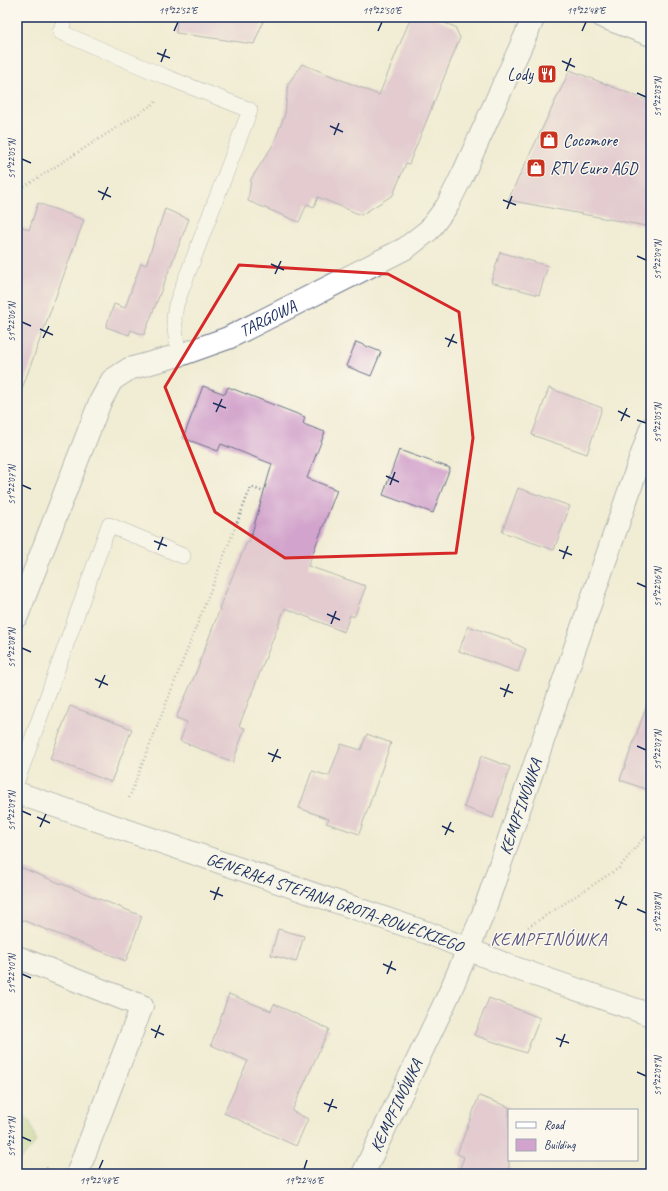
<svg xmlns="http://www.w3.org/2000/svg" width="668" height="1191" viewBox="0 0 668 1191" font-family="Caveat,sans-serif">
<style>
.green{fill:#a6c46b;stroke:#607a64}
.building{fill:#d2a3cc}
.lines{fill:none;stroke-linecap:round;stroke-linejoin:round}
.service-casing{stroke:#667187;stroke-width:16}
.minor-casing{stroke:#667187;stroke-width:24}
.tertiary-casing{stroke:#667187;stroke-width:24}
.path{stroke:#667187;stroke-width:2.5;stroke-dasharray:1 3;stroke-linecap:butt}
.service{stroke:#fff;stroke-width:15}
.minor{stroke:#fff;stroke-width:22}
.tertiary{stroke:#fff;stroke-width:22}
.marked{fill:none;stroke:#d62828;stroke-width:3;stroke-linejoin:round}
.ticks{fill:none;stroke:#1b2f5e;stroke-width:1.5}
.labels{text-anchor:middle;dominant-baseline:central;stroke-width:3;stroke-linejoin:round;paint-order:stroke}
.poi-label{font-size:17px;fill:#1b2f5e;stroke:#fbf7ec;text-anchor:start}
.street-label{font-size:17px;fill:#1b2f5e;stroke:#fbf7ec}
.neighbourhood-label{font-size:18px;letter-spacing:1px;fill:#5b5884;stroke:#fbf7ec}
.neatline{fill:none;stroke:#1b2f5e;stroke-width:1.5}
.ticks-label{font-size:10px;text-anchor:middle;fill:#1b2f5e}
</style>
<rect width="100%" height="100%" fill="#fbf7ec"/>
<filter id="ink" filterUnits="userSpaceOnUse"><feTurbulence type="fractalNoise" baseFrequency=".025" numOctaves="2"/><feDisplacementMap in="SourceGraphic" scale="8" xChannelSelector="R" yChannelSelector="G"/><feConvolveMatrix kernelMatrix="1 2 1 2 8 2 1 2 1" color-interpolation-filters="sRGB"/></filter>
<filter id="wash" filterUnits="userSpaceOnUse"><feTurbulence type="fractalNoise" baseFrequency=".012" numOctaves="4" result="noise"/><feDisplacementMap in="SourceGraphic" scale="16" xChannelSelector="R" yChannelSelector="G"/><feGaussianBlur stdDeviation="0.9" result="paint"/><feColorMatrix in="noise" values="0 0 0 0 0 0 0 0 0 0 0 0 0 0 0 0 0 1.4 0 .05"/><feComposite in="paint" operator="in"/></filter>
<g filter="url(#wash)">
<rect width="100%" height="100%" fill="#f1ecd4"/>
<!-- green -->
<path class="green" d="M17,1108L30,1122L36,1141L31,1149L17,1162Z"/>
<g id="blocks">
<!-- building -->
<path class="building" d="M177,17H265L254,44L176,33Z
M411,17H430L455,27L460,38L409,164L406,163L393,195L361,215L318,197L314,207L307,204L299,222L248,201L251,179L273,145L285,114L288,84L302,64L379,95Z
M570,70L651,102V227L508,200Z
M38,203L84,220L20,394H17V224L29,230Z
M165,209L189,219L144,335L131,330L129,335L106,327L114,304L125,308L141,263L146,265Z
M500,252L548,266L539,295L491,282Z
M356,342L381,352L371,376L346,366Z
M203,386L225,394L228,387L305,417L303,424L325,432L307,478L337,490L308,566L366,586L354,617L350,615L344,632L285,608L239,726L245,728L233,762L180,741L187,722L176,718L200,663H199L220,609L219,608L247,542L249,543L272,464L221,444L218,451L183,438Z
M549,388L602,408L587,454L532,435Z
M399,450L450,468L433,513L383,495Z
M518,488L570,506L554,550L502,532Z
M468,626L512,641L511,642L526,649L518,672L459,651Z
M648,702L651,703V791L620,780Z
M70,706L132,729L111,782L50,759Z
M367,734L391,743L359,834L326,823L329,819L299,808L312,771L329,776L341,744L361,750Z
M481,756L510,767L493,818L464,807Z
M17,866L142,916L126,961L17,918Z
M278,929L304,936L296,962L271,955Z
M229,994L271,1011L274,1004L329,1029L292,1111L308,1119L296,1146L224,1113L248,1061L211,1045Z
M489,998L540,1018L526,1053L474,1035Z
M479,1096L509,1107V1174H458L464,1157L457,1154Z"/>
</g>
</g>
<g filter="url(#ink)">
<use href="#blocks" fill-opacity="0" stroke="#667187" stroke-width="1"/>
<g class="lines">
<!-- service casing -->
<g class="service-casing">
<path id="service" d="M66,17L60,32L166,77L250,110L186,278L176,305L174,318L178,356
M17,781L109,525L183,556"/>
</g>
<!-- minor casing -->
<g class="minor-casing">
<g id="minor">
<path id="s1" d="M17,616L100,402L112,380L129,369L183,354L228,338L406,248L429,230L447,206L463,174L534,17"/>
<path id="s2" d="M17,793L428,933L512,967L651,1015"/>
<path d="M17,957L142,1006L77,1174"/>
<path id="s3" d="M363,1174L449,994L483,914L651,428"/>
</g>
</g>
<!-- tertiary casing -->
<g class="tertiary-casing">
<path id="tertiary" d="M603,17L651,35"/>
</g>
<!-- path -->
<path class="path" d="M17,190H19L155,103L157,100
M129,798L251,487L264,492
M528,927L619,868L642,840L651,832
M41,1174L49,1166"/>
<!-- service -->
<use href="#service" class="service"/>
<!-- minor -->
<use href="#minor" class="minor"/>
<!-- tertiary -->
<use href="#tertiary" class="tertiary"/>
</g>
</g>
<!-- marked area -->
<path d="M0 0H668V1191H0ZM239,265L388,274L459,312L473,438L456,553L285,558L215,512L165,387Z" fill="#f1ecd4" fill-opacity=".55" fill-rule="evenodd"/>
<path class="marked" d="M239,265L388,274L459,312L473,438L456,553L285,558L215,512L165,387Z"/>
<!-- ticks -->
<path class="ticks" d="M174,31L178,22M378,31L382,22M582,31L586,22M157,53L170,58M562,61L575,67M161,62L166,49M566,71L571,58M637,93L646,97M330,126L343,132M334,135L339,123M22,159L31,163M98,191L111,197M102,200L108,187M503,200L516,205M507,209L512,196M637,256L646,260M271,264L284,270M275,274L281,261M22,322L31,326M40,329L53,335M43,338L49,326M445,338L457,343M448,347L454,334M213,403L226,408M618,411L630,417M216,412L222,399M637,420L646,423M621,421L627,408M386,476L399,482M22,485L31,489M390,485L395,472M154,541L167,546M158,550L163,537M559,550L572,555M563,559L568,546M637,583L646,587M327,614L340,620M331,624L336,611M22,648L31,652M95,679L108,685M99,688L105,675M500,688L513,693M504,697L509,684M637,746L646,750M268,753L281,758M272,762L278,749M22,811L31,815M37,817L50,823M442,826L454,832M40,827L46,814M445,835L451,822M210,891L223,896M214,900L219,887M615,900L627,905M618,909L624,896M637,909L646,913M383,964L396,970M22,974L31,978M387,974L392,961M151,1029L164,1035M155,1038L160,1025M556,1038L569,1043M560,1047L565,1034M637,1072L646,1076M324,1103L337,1108M328,1112L333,1099M22,1137L31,1141M99,1169L103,1160M304,1169L307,1160"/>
<!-- icons -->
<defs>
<g id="restaurant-square" transform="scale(1)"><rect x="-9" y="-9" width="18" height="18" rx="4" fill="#c8321e" stroke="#fbf7ec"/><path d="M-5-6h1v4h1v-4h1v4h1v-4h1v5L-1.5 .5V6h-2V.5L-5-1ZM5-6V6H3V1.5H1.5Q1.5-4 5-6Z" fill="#fff"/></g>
<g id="shop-square" transform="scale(1)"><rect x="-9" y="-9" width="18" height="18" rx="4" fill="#c8321e" stroke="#fbf7ec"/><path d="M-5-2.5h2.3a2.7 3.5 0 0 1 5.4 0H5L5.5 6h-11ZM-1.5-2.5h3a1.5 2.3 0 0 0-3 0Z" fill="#fff"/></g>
</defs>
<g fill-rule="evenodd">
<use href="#restaurant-square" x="547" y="74"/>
<use href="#shop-square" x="549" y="140"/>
<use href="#shop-square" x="536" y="168"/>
</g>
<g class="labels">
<!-- poi labels -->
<g class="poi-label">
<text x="533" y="74" text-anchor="end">Lody</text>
<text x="563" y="140">Cocomore</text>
<text x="550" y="168">RTV Euro AGD</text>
</g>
<!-- street labels -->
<g class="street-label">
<text stroke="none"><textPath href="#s1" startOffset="423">TARGOWA</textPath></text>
<text stroke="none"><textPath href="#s3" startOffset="400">KEMPFINÓWKA</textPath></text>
<text stroke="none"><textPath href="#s2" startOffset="336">GENERAŁA STEFANA GROTA-ROWECKIEGO</textPath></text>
<text stroke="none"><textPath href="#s3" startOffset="76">KEMPFINÓWKA</textPath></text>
</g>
<!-- neighbourhood labels -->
<g class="neighbourhood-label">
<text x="549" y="939">KEMPFINÓWKA</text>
</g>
</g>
<!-- margin -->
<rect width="668" height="1191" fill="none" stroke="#fbf7ec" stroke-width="44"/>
<!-- legend -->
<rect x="508" y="1109" width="130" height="52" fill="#fbf7ec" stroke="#a1a7b3"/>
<rect x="516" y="1122" width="20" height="6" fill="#ffffff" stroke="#a1a7b3"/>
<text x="544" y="1129" font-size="12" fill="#1b2f5e">Road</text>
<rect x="516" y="1139" width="20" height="12" fill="#d2a3cc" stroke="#a1a7b3"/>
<text x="544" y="1149" font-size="12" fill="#1b2f5e">Building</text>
<rect x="22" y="22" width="624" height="1147" class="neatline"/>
<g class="ticks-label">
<text x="178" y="14">19°22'52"E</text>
<text x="382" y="14">19°22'50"E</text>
<text x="586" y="14">19°22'48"E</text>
<text transform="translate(657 97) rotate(-90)" y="4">51°22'03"N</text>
<text transform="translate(11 159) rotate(-90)" y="4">51°22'05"N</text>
<text transform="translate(657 260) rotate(-90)" y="4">51°22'04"N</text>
<text transform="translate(11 322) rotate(-90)" y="4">51°22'06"N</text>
<text transform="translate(657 423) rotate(-90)" y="4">51°22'05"N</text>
<text transform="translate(11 485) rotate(-90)" y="4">51°22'07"N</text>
<text transform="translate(657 587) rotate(-90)" y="4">51°22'06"N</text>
<text transform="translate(11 648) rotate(-90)" y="4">51°22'08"N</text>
<text transform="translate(657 750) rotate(-90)" y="4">51°22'07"N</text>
<text transform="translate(11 811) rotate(-90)" y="4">51°22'09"N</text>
<text transform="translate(657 913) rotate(-90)" y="4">51°22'08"N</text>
<text transform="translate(11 974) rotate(-90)" y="4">51°22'10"N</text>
<text transform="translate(657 1076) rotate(-90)" y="4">51°22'09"N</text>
<text transform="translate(11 1137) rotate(-90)" y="4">51°22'11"N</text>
<text x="99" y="1184">19°22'48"E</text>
<text x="304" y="1184">19°22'46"E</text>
</g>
</svg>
